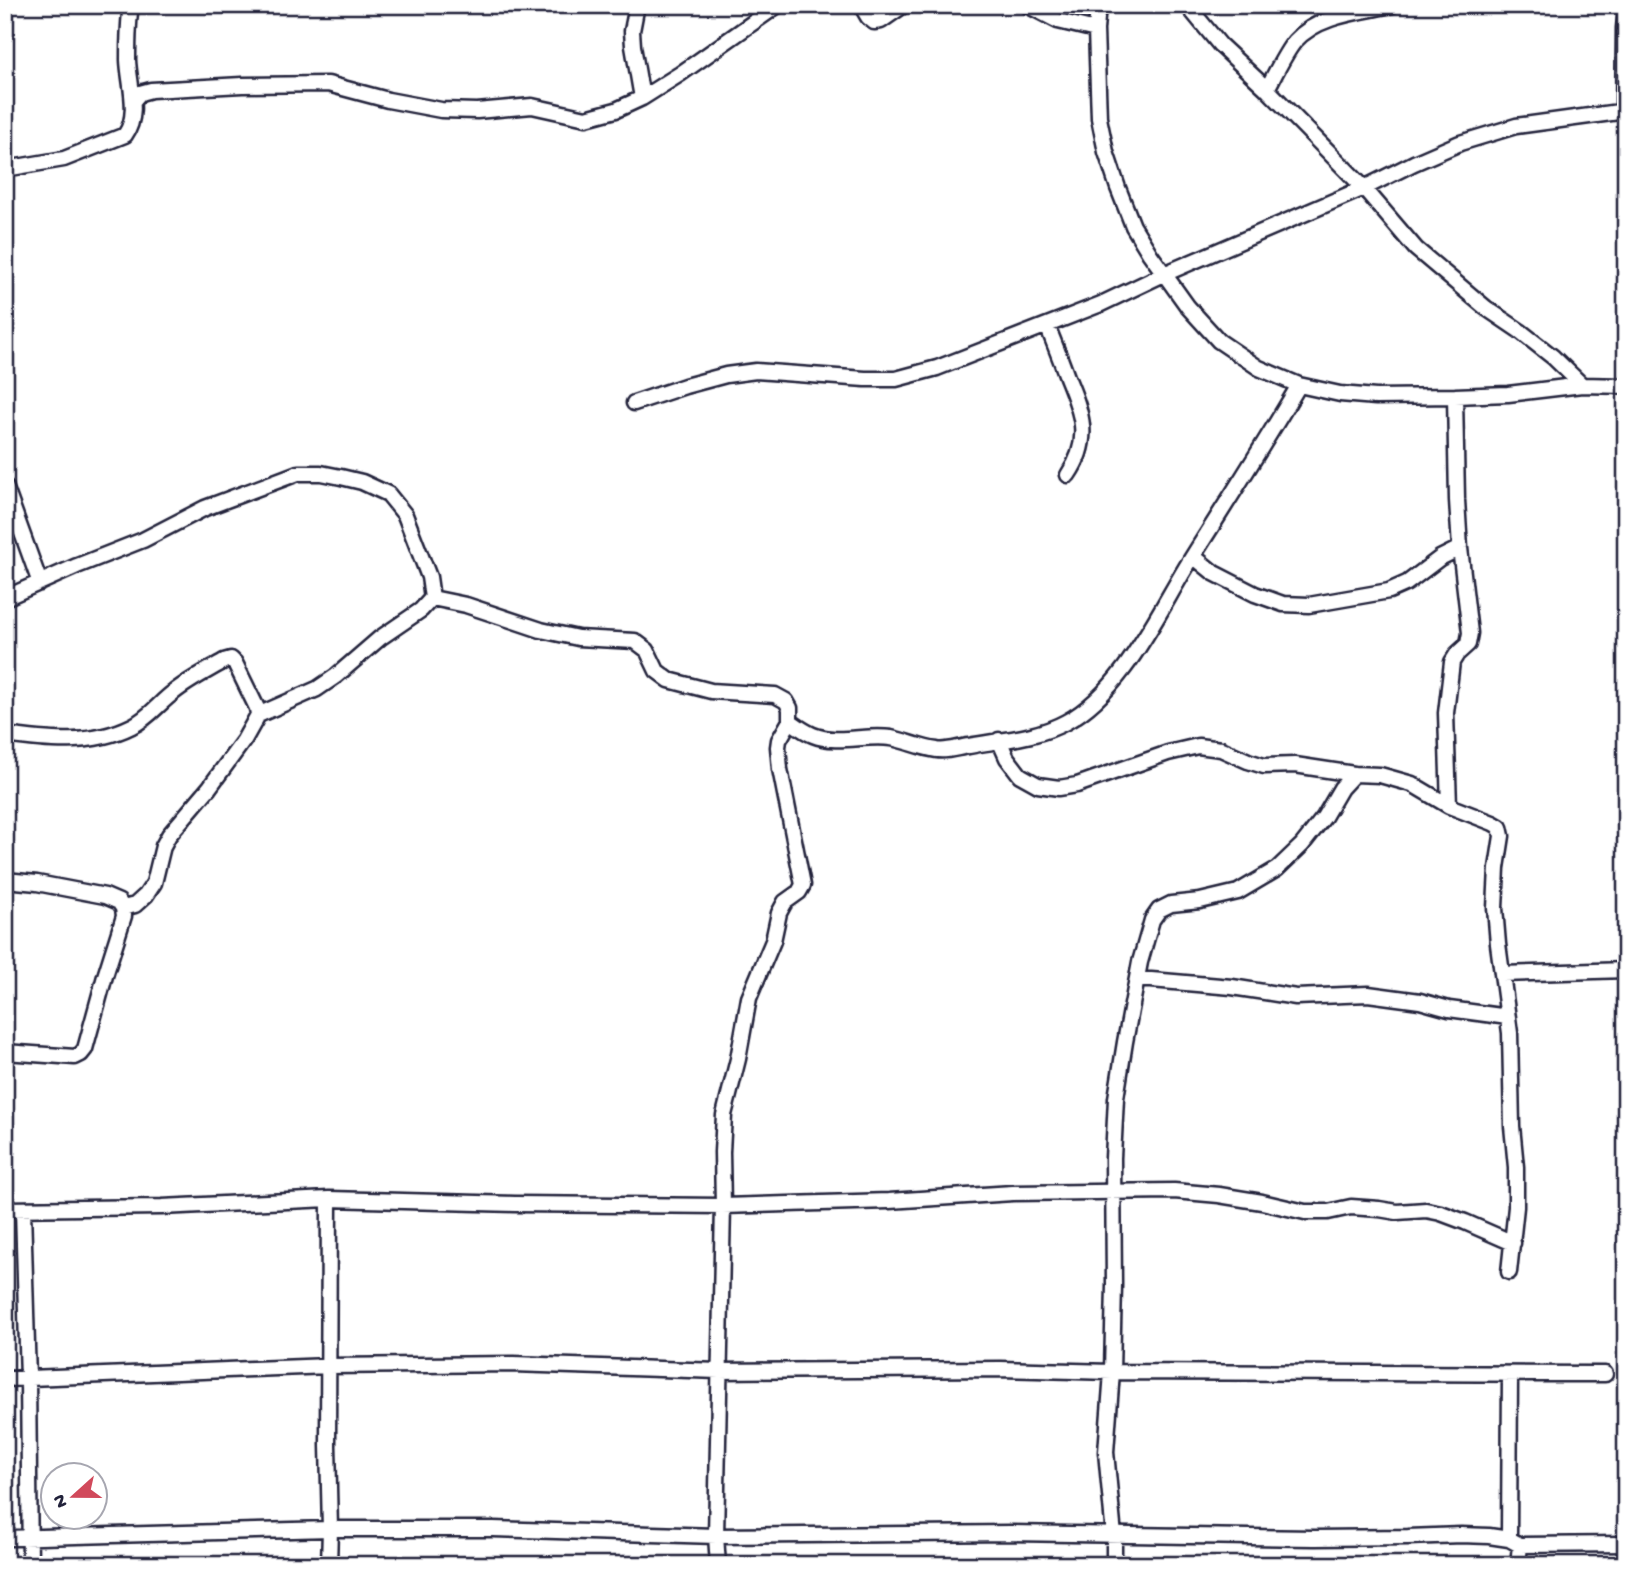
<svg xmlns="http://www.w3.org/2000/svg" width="1631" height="1570" viewBox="0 0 1631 1570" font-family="'Gochi Hand',sans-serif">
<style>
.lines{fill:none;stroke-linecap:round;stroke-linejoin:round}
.street-casing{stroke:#22223b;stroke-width:19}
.street{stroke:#fff;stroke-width:14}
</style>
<rect width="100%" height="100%" fill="#fff"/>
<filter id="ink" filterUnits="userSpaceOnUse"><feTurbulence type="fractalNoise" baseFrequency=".0143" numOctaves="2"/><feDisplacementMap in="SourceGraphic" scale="14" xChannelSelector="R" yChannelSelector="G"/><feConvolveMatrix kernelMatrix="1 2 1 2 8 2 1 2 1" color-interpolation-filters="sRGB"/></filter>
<g filter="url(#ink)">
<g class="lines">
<!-- street casing -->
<g class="street-casing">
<path id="street" d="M637,5L632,31L633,46L642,98
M861,5L868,17L874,22L881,21L904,5
M1027,5L1058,21L1096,30
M1098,5L1096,30L1099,118L1106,152L1118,188L1133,226L1150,254L1188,307L1219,341L1259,368L1299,385L1340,394L1376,397L1455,396L1508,394L1582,385L1626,386
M1187,5L1220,45L1267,89L1364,188L1416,249L1486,308L1520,331L1553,357L1582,385
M1267,89C1274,76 1286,51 1295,41C1318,15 1360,12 1392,5
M133,101L140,93L151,90L242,85L328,84L388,100L441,110L477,111L532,106L586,118L616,110L642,98L680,74L778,5
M1623,112L1624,28L1626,8
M5,169L64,159L125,135C140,115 129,84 128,60C128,42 128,24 131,5
M1047,325C1054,343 1061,360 1067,377C1082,413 1092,440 1068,475
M1455,396L1457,500L1460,548L1470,633L1468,644L1457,654L1452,662L1446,713L1449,806L1493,823L1500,827L1502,836L1497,868L1495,908L1498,944L1510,1033L1512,1126L1516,1167V1207L1509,1272
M634,403L685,386L726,375L756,371L865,379H896L937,368L1101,304L1164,274L1364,188L1414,163L1460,143L1516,126L1626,111
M5,486L40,583
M1193,556L1214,573L1255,594L1283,604L1309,605L1389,591L1407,583L1440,558L1460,548
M5,598L77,566L143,540L205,508L298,473H321L341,477L362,482L388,494L405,515L429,577L432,598
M432,598L466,605L541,630L578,638L635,641L647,650L657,671L669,680L711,691L775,695L786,701L790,708V721L779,740L778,747L780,769L803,885L799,892L785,902L779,913L773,941L749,998L738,1059L724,1115L722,1152L723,1206L716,1536L718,1565
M790,721C797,726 805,732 813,735C838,745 865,734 891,738C907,741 921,748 937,750C947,752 959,747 969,746C1001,740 1037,738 1066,722C1125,690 1158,611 1193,556C1229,499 1265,443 1299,385
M5,735C48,741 92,746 132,726C149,718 159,703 174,692C189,680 207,671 224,661L231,659L235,663L257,708L258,715
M999,740L1007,758L1020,775L1038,785L1059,788L1077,785L1168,753L1198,746L1221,749L1248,761L1264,766L1295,765L1354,774
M5,880L37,883L105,896L119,902L123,908L124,916L105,976L85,1049L81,1054L75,1057L5,1052
M123,908L135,905L146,895L154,883L163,846L169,835L209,788L244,740L258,715L317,689L336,676L380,638L421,610L432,598
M1502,974L1626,970
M1137,980H1151L1232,987L1296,997L1368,994L1420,1001L1449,1009L1508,1017
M329,1199L328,1445L330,1529L329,1565
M5,1209L162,1207L329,1199L515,1204L723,1206L889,1201L1013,1193L1174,1191L1219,1195L1262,1202L1305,1212H1328L1351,1207L1379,1209L1397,1212L1426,1210L1441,1213L1465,1222L1513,1243
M23,1210L28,1379L30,1565
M5,1379L329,1366L513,1364L719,1371L1001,1369L1112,1372L1605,1374
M5,1538L330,1529H493L716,1536L1011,1533L1315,1538L1408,1537L1461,1535L1489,1536L1509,1539L1520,1545L1626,1544
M1509,1539L1510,1375
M1114,1565V1536L1106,1452L1112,1372L1114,1285L1113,1158L1116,1098L1125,1042L1140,962L1152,920L1159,910L1171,904L1200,901L1238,892L1277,869L1302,845L1324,817L1341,788L1354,774L1380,775L1412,784L1449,806
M1518,1565L1520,1545"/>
</g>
<!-- street -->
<use href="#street" class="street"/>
</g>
</g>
<!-- margin -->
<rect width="1631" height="1570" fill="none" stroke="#fff" stroke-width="28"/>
<rect x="14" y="14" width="1603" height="1542" fill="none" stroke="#22223b" stroke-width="2.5" filter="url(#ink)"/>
<!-- north arrow -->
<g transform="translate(74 1496) rotate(249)"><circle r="33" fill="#ffffff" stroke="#a7a7b1" stroke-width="2"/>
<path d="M0-5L12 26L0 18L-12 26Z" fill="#d1495b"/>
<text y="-10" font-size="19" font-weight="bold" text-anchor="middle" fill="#22223b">N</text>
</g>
</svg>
